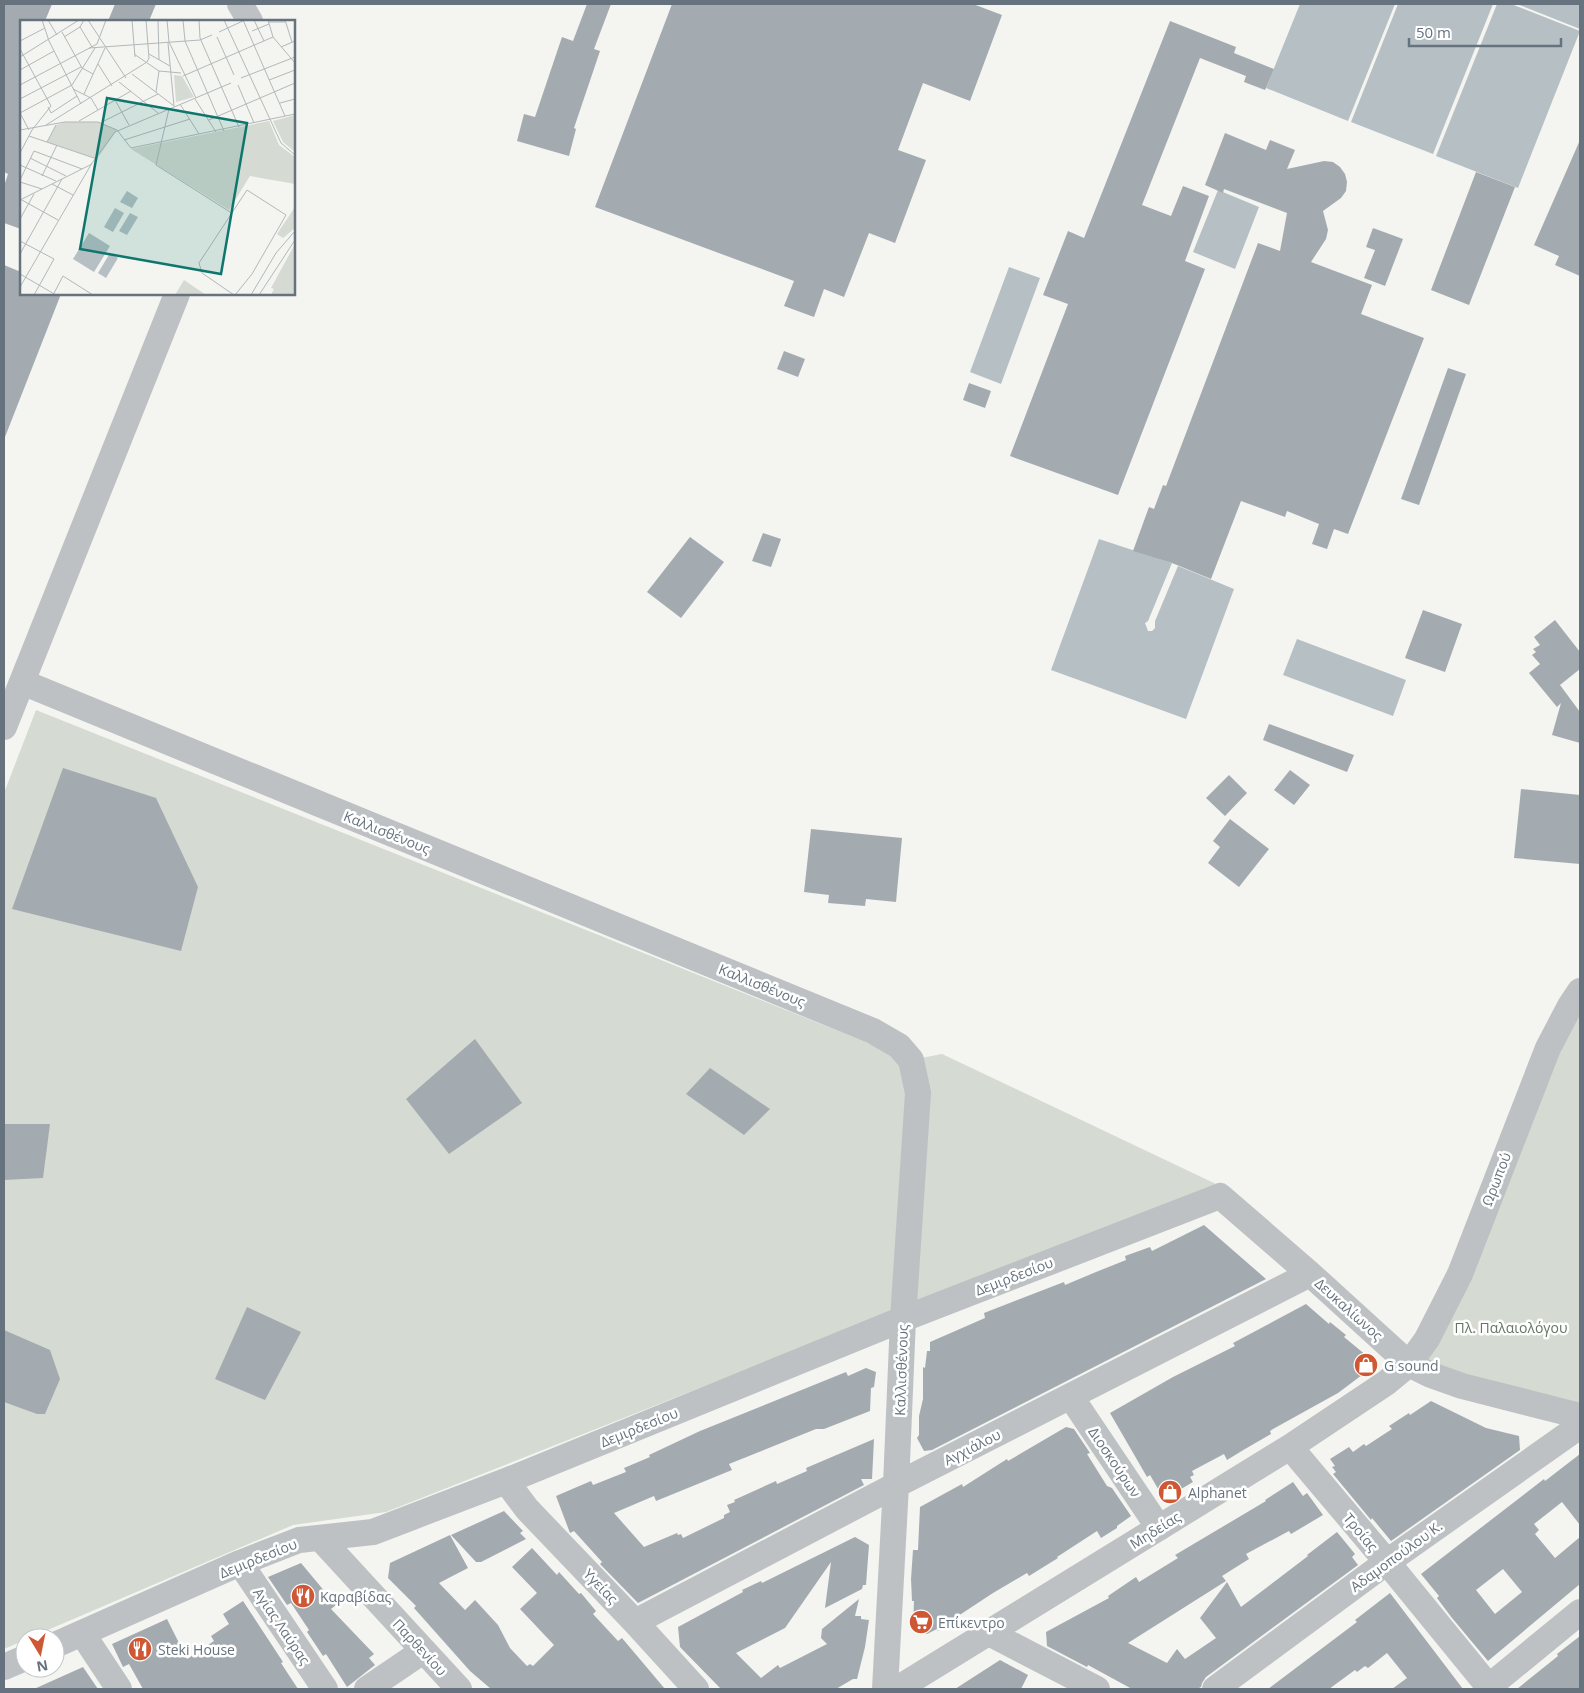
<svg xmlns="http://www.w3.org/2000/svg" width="1584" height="1693" viewBox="0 0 1584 1693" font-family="'Open Sans',sans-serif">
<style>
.green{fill:#d5dad2}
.water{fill:#b6c0c4}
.building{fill:#a4abb0;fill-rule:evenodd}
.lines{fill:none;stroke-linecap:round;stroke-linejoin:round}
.minor{stroke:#bdc1c4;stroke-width:26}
.labels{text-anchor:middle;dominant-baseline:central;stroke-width:5;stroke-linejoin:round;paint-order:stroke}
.street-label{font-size:14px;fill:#66737e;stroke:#fff}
.park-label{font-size:14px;fill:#677664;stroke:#fff}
.poi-label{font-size:14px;fill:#66737e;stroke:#fff;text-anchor:start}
.inset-road{fill:none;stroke:#b2b8bb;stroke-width:1}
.view{fill:#0f766e;fill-opacity:0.15;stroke:#0f766e;stroke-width:2.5}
.inset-edge{fill:none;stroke:#66737e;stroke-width:2.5}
</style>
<rect width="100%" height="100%" fill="#f4f4f0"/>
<!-- green -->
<path class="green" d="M36,710L911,1060L942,1054L1216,1184L386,1512L293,1525L29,1638H25V1640L4,1649V793Z
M1580,1008V1416L1409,1364Z"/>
<!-- water -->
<path class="water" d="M1300,4H1395L1348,121L1266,88Z
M1398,4H1493L1433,154L1351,122Z
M1497,4H1511L1580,31L1518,188L1436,156Z
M1517,4H1580V29Z
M1218,190L1259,207L1235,269L1193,252Z
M1009,267L1040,278L1001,384L970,372Z
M1099,539L1172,563L1148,621L1145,623L1148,631H1152L1155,628V621L1178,566L1234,589L1186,719L1051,670Z
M1297,639L1406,680L1393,716L1283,675Z"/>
<!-- building -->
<path class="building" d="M4,4H52L45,21H21V229L4,223V186L8,174L4,172Z
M115,4H156L149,21H108Z
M587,4H611L594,49L600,51L574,128L576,129L569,156L517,141L524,114L535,117L562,37L573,41Z
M672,4H973L1002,15L970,101L923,83L898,150L926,160L895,243L869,233L844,297L824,289L814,317L784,306L794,281L595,207Z
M1170,21L1236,47L1234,53L1274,69L1265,90L1244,82L1246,76L1200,58L1142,205L1171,216L1183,186L1209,196L1185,261L1205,269L1118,495L1010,456L1068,304L1043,295L1068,231L1084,238Z
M1225,133L1266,150L1270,140L1295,150L1287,169L1324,161L1333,162L1340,167L1345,174L1347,182L1346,191L1341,198L1323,211L1328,230L1326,239L1311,262L1372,285L1361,314L1424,338L1348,534L1334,529L1327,549L1312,544L1319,524L1287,511L1285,517L1241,501L1211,579L1172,563L1133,551L1149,507L1154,509L1163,485L1166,486L1258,243L1280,251L1287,213L1224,189L1223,193L1205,185Z
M1580,140V276L1555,265L1559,256L1534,245Z
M1476,172L1515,187L1469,305L1431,290Z
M1373,228L1403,239L1385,286L1364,278L1375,250L1366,247Z
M4,265L21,272V294H61L5,437Z
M784,351L805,359L798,377L777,369Z
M1448,368L1466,374L1419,505L1401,499Z
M969,383L991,391L985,408L963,400Z
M763,533L781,539L771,567L752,561Z
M690,537L724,562L681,618L647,592Z
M1423,610L1462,624L1445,672L1405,658Z
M1555,620L1580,652V669L1560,685L1580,712V743L1552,735L1561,703L1557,707L1529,673L1540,664L1532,655L1536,652L1533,649L1540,645L1534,637Z
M1269,724L1354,755L1347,772L1263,740Z
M63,768L156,798L198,887L181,951L12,909Z
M1290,770L1310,785L1294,805L1274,790Z
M1229,775L1247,793L1225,816L1206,798Z
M1521,789L1580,795V864L1514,858Z
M1230,819L1269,849L1239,887L1208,863L1220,847L1213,841Z
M811,829L902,838L896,902L866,899L865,906L828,903L829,895L804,892Z
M475,1039L522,1103L449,1154L406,1099Z
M710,1068L770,1109L744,1135L686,1094Z
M4,1124H50L43,1178L4,1180Z
M1204,1225L1266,1279L932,1450L924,1451L917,1438L919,1435V1416L923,1399V1367L925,1368L927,1351H930V1342L985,1318L984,1313L1064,1282L1065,1285L1096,1272L1126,1260L1125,1256L1150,1247L1152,1251Z
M1306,1304L1329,1324L1330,1322L1346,1335L1344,1337L1367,1356L1366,1372L1338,1393L1273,1429L1270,1431L1271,1434L1245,1449L1227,1460L1224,1454L1192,1471L1194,1475L1190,1477L1193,1482L1164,1499L1150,1475L1147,1477L1110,1413L1173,1377L1235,1346L1233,1343Z
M247,1307L301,1332L265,1400L215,1379Z
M4,1330L50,1350L60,1379L45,1414H37L4,1402Z
M866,1368L876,1372L874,1387L871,1388L870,1411L824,1429H816L729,1464L732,1470L656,1501L654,1496L614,1513L644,1547L677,1533L678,1535L681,1534L683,1538L724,1518V1515L730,1512L727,1505L735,1502L734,1500L776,1481L777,1484L807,1471L806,1468L874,1439L872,1479H861L864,1485L638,1603L600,1564L602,1562L574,1531L570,1533L556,1496L591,1481L593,1485L626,1472L624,1468L650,1457L649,1455L700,1431L846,1372L848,1376Z
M1431,1401L1486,1428L1519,1436L1520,1450L1391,1541L1372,1518L1371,1520L1333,1474L1336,1472L1332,1467L1335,1466L1330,1459L1349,1447L1353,1452L1364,1444L1366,1446L1392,1429L1389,1426L1409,1413L1410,1415Z
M1066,1427L1074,1429L1090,1453L1087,1454L1107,1486L1112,1488L1131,1516L1117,1526V1528L1101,1538L1097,1531L1057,1557L1058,1558L1029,1576L1027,1573L993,1593L952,1620L954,1621L938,1631L937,1629L927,1634L913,1628L914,1601H912L911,1579L913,1550H918L920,1507L962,1484L963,1487L1007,1459L1008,1461Z
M1580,1454V1525L1562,1502L1534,1524L1539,1530L1535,1534L1555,1558L1580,1537V1584L1488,1661L1452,1618L1437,1598L1439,1596L1421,1574L1544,1479L1545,1481ZM1503,1569L1522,1592L1495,1614L1476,1590Z
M1293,1482L1303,1496L1307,1493L1323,1515L1291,1534L1289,1531L1246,1554L1249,1559L1222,1576L1226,1581L1128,1643L1167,1663L1177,1649L1185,1659L1216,1638L1200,1618L1227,1582L1241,1607L1308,1556L1307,1555L1337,1532L1355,1554L1352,1557L1358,1565L1206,1677L1202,1683L1201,1687L1197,1689H1132L1088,1665L1087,1667L1047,1646L1046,1632L1109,1598L1108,1596L1136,1577L1139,1582L1178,1558L1175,1555L1266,1501L1265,1500Z
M504,1511L523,1531L520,1533L526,1539L481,1562H476L451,1535Z
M450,1535L468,1568L439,1583L465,1610L475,1600L498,1625L510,1648L527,1666L530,1664L533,1666L554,1645L520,1609L537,1593L512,1567L532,1548L557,1575L559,1572L579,1594L581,1593L596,1611L593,1614L618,1641L622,1638L665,1689H491L470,1671L414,1608L416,1606L388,1578L390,1563Z
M855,1537L869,1545L866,1585H863L862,1589L825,1608L831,1562L785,1628L736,1653L761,1678L778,1665L780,1668L827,1644L821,1638L822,1629L859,1599L855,1616H861V1619L869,1620L865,1647L857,1679H853L836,1689H721L680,1647L678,1627L743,1592L742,1590L761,1581L762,1583Z
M301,1563L336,1605L331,1609L374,1654L369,1658L375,1665L347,1687L326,1654L323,1656L307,1632L309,1630L291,1603L287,1605L268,1577Z
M1390,1593L1463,1689H1392L1407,1678L1387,1653L1368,1668L1365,1666L1357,1672L1355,1670L1329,1689H1268L1357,1622L1355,1620Z
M243,1601L283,1662L281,1663L298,1689H143L129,1664L123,1667L112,1644L167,1619L187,1659L214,1641L211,1636L229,1624L223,1614Z
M1580,1636V1689H1517L1558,1656L1557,1654Z
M1000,1660L1028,1675L1021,1689H955Z
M83,1667L98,1689H34Z"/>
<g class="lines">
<!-- minor -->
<path class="minor" d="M240,4L250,21
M22,682L873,1031L899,1046L911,1060L918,1093L903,1319L896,1485L885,1689
M4,727L177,294
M1071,1397L1159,1528
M1290,1447L1387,1562L1489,1687
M506,1481L527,1509L635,1622L696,1689
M320,1538L459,1689
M240,1563L325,1689
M635,1622L896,1485L1310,1274
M82,1633L119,1689
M989,1633L1097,1689
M55,1645L240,1563L299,1540L373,1532L407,1519L506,1481L903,1319L1220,1196L1310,1274L1409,1364L1431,1375L1462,1386L1580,1416
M4,1667L25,1658
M367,1689L423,1651
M897,1689L1290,1447L1386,1383L1409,1364L1427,1339L1460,1274L1548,1048L1570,1006L1580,991
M1215,1689L1387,1562L1580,1426
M1486,1689L1580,1612"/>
</g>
<!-- icons -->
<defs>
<g id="shop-disc" transform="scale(1.25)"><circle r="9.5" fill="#cf5834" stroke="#fff"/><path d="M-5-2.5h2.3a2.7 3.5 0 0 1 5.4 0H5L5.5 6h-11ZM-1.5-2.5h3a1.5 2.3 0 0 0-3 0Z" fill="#fff"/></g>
<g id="restaurant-disc" transform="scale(1.25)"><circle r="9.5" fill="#cf5834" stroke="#fff"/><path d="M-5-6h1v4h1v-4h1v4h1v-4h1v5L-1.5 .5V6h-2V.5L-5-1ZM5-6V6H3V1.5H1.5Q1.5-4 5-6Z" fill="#fff"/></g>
<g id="supermarket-disc" transform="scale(1.25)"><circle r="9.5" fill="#cf5834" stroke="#fff"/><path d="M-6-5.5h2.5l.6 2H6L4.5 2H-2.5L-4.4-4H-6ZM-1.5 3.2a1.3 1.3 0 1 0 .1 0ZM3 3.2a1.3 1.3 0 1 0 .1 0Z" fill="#fff"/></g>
</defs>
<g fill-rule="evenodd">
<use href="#shop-disc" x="1366" y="1365"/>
<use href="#shop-disc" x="1170" y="1492"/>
<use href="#restaurant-disc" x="303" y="1596"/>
<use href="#supermarket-disc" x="921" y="1622"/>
<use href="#restaurant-disc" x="140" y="1649"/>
</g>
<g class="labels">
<!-- street labels -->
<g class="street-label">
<text transform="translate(387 832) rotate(22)">Καλλισθένους</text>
<text transform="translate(762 985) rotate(22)">Καλλισθένους</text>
<text transform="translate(1496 1179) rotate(-69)">Ωρωπού</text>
<text transform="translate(1014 1276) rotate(-21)">Δεμιρδεσίου</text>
<text transform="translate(1349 1309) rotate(42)">Δευκαλίωνος</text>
<text transform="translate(901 1370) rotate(-88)">Καλλισθένους</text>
<text transform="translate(639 1427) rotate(-22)">Δεμιρδεσίου</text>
<text transform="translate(972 1447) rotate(-27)">Αγχιάλου</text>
<text transform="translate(1115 1462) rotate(56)">Διοσκούρων</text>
<text transform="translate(1155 1530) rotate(-32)">Μηδείας</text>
<text transform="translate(1361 1532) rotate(50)">Τροίας</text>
<text transform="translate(1396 1556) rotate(-36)">Αδαμοπούλου Κ.</text>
<text transform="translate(258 1558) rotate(-22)">Δεμιρδεσίου</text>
<text transform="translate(601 1586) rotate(46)">Υγείας</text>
<text transform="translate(282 1626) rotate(56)">Αγίας Λαύρας</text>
<text transform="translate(420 1647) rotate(47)">Παρθενίου</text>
</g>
<!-- park labels -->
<g class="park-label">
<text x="1511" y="1327">Πλ. Παλαιολόγου</text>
</g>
<!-- poi labels -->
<g class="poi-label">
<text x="1384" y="1365">G sound</text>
<text x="1188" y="1492">Alphanet</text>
<text x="320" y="1596">Καραβίδας</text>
<text x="938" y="1622">Επίκεντρο</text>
<text x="158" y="1649">Steki House</text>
</g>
</g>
<!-- overview -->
<g transform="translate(20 20)">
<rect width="275" height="275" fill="#f4f4f0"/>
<path d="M154,55L162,56L174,77L156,82ZM275,95V132L263,122L253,101ZM249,101L259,125L275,137V164L230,156L209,190L111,129ZM45,102H78L97,110L77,139L27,122L36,105ZM275,187V208L263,218L257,214ZM275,224V275H251L254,269L251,268ZM164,260L186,275H155Z" fill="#d5dad2"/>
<path d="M107,171L118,178L112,188L100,182ZM95,188L104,193L93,212L84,207ZM110,193L118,197L107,215L99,211ZM69,213L90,226L74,252L53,239ZM90,233L98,238L86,258L78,253Z" fill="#b6c0c4"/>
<path class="inset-road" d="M22,0L29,21L61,84M28,0L37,15M68,0L106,58M101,0H138M112,0L115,37M138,0L139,40M147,0L149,22L176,78M163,0L165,21L204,111M179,0L180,18L219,107M204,0L261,123L275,135M223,0L265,96M234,0L244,21M248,0L253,17L275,43M265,0L272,22M249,2H265M60,7L72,27M232,11L249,4M42,12L62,48L73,54M199,12L225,0M44,17L60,7L64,0M197,17L214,55M0,21L25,8M148,23L154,86M261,27L275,21M69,28L180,20L192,15M0,29L31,86M114,34L139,51L161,53M129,34L150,46M0,37L59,0M78,44L92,66M0,50L34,31M112,54L154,86M163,56L253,17M221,58L275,37M249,60L275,50M99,62L138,93M0,65L77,24L86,0M52,65L75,28M218,65L234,103M53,69L71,78L78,90M136,72L139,51M64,74L85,28M0,79L61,47M175,79L196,112M95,80L109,105M260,83L275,79M160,84L179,114M28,87L31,93L57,76M149,89L136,145L210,192M0,93L52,65M0,93L9,110M189,100L275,63M59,101L111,71M82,102L138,74M26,105L127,42L129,38L126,0M0,110L45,102H78L97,110L111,128L275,94M9,116L77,139M104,120L170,99M27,122L36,105M0,133L12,110L31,86M10,138L46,156M0,145L36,161M22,156L37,125M0,160L14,131L62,149M0,162L22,169M32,164L53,175M0,179L38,200M0,180L72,144M0,199L14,174M0,221L34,239L14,275M0,234L42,159M0,254L36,275M0,267L72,143L95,112L211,63M33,275L43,256L73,275M214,275L182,253L179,243L227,170L266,195L232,254L215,275M231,275L256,233L275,211M239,275L275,220"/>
<path class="view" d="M87,78L227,103L201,254L60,229Z"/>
<rect width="275" height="275" class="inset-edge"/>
</g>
<!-- border -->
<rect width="1584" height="1693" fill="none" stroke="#66737e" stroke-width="10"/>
<!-- north arrow -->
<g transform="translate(40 1653) rotate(170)"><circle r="24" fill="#ffffff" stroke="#c2c7cb"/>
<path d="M0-4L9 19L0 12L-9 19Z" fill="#cf5834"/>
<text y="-8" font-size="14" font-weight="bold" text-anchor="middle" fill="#66737e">N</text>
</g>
<!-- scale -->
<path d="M1409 38v8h152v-8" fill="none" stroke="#66737e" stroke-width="2.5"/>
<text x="1416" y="38" font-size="15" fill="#66737e" stroke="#ffffff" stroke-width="4" paint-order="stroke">50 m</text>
</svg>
